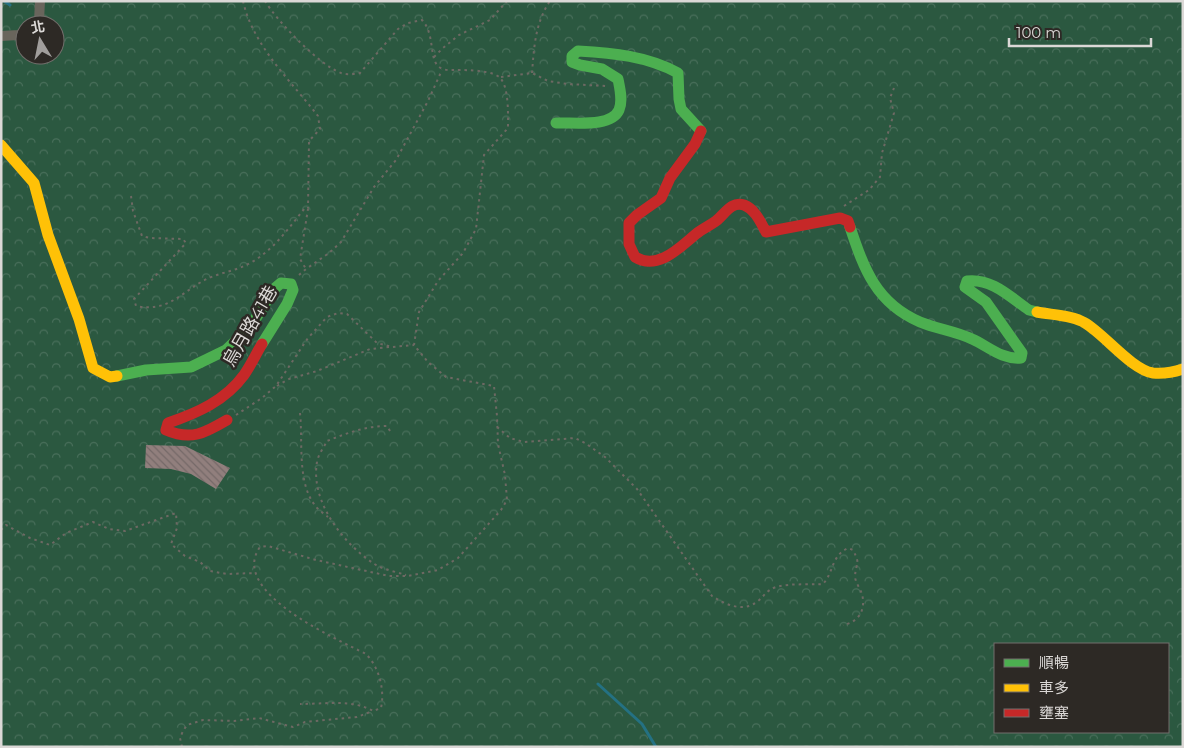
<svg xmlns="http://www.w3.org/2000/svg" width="1184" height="748" viewBox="0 0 1184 748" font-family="Montserrat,'Noto Sans TC',sans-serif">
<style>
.forest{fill:url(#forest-crowns);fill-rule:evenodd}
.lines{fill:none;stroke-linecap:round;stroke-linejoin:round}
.stream{stroke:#247183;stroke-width:3}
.building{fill:url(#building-back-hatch)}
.path{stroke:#6d6963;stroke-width:2;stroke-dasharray:2.5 4;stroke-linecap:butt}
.street{stroke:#69655c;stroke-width:10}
.fast{stroke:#4caf50;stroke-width:11}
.slow{stroke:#ffc107;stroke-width:11}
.jam{stroke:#c62828;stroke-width:11}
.labels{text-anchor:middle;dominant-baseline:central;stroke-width:5;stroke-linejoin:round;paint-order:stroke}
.street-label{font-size:18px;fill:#dbd8d6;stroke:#2d2925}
</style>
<defs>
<pattern id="forest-crowns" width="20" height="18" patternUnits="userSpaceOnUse" patternTransform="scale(1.25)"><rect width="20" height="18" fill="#2b5840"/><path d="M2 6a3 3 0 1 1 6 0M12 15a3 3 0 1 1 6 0" fill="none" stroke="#496f5b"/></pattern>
<pattern id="building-back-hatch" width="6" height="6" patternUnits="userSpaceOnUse" patternTransform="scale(1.25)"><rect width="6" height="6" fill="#917f7d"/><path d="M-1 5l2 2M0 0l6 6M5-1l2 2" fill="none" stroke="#756968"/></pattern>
</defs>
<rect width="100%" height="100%" fill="#353331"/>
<!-- forest -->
<path class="forest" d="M1,1H1183V747H1ZM25,25H55V55H25ZM995,644H1168V732H995Z"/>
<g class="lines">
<!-- stream -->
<path class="stream" d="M4,1L10,5
M598,684L642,724L656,747"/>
</g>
<!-- building -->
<path class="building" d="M146,445L185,446L230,468L216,489L191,474L171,469L145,468Z"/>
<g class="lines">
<!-- path -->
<path class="path" d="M243,1C253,46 291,81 318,116L320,129L309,141L308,208
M265,1C277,21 319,65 341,73C347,75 354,74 360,73L398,29L408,23L422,20C435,34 429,57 438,66C443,71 450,70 456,70C466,70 495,70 501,79C509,89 508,115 508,128L484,155L476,229L463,253L438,281L419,312L414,345L428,362L446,377L494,386L497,416L498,444L505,475L507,500L501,510L458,558L438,570L408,576H389L316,560L268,546L260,547C228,592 337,639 366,654C379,667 385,690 381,708L373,711C353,699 323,704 300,704
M434,57L443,48L459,35L490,20L507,1
M532,73C534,48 535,23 550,1
M501,77L532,73L548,81L567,84L606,86
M131,196L133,211L142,236L150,238L183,239L186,243L134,299L136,306C166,312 178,296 201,282C214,274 231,272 244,266C271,254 287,230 305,208L308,209L300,259L306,269
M844,206L869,190L880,177L882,153L894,113L890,98L894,88
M299,275L306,269L329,253L341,242L374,187L396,160L428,101L442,70
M277,386L289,379L317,371L370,349L390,347
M300,413C303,440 297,481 314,504C317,509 323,513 328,517
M236,415L262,398L276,386L308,338L327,317L338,313L347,314L377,343L392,347L414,345
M497,427L510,438L524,442L575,438L585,443L605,457L637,489L712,596C726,605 744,613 758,601C765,595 767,590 776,587C790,583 808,585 823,584C834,572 831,556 848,548L853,550C861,566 856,561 855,576C855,582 860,588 862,594C866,610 859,622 843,625
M390,431L387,426C366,426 347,433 327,441C324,447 318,455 317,462C310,502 344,545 376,565C385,570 397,572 406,575
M1,530L6,525L30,538L50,545L66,533L93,522L109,529L125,531L176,513L177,528L171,544L185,556L200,562L210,571L227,574L256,573
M182,747L180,738L183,731L187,725L203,720L234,721L259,718L293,727L305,722L357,717L373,711"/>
<!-- street -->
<path class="street" d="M34,25L39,21L40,1
M1,36L19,35L25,31"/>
<!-- fast -->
<path class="fast" d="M556,123C573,122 611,128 619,110C623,101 620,89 618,79L602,69L580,65L572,62V56L578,51C613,53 647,56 678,73L679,99L681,109L701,131
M850,227C864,269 876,303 920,322C937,329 955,331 972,339C988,346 1002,360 1021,358L1022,353L986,302L965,287L967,281C992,278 1010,297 1029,310L1037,312
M117,376L146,370L191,367L226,350L251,326L274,289L281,283L291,284L293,290L287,304L262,344"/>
<!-- slow -->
<path class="slow" d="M1,145L34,183L48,235L79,319L93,368L110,377L117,376
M1037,312C1052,315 1072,315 1085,323C1104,334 1132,370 1153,373C1162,374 1174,372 1183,369"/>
<!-- jam -->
<path class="jam" d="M701,131L695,144L670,178L661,198L637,215L629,223V244L635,257C658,271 680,247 696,234C702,229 709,226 716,221C725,214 731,201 744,205C755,209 761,223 766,232L840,218L848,221L850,227
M227,420C205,433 191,441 166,430L168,423C197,413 225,401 244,375C251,365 256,354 262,344"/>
</g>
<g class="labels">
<!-- street labels -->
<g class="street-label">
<text transform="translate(250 326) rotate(-60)">烏月路41巷</text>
</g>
</g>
<!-- border -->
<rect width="1184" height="748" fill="none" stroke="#dbd8d6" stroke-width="5"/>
<!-- legend -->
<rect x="994" y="643" width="175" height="90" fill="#2d2925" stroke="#736f6c"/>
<rect x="1004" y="659" width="25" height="8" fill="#4caf50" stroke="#736f6c"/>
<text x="1039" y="668" font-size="15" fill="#dbd8d6">順暢</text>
<rect x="1004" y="684" width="25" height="8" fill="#ffc107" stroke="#736f6c"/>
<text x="1039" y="693" font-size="15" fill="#dbd8d6">車多</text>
<rect x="1004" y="709" width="25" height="8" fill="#c62828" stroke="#736f6c"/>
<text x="1039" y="718" font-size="15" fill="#dbd8d6">壅塞</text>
<!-- north arrow -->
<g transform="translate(40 40) rotate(350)"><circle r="24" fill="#2d2925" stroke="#736f6c"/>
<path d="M0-4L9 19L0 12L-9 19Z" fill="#a19e9c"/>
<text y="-8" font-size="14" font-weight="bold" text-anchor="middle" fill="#dbd8d6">北</text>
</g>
<!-- scale -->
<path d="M1009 38v8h142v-8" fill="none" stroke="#dbd8d6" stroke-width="2.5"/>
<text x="1016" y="38" font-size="15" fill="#dbd8d6" stroke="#2d2925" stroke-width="4" paint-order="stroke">100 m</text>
</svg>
